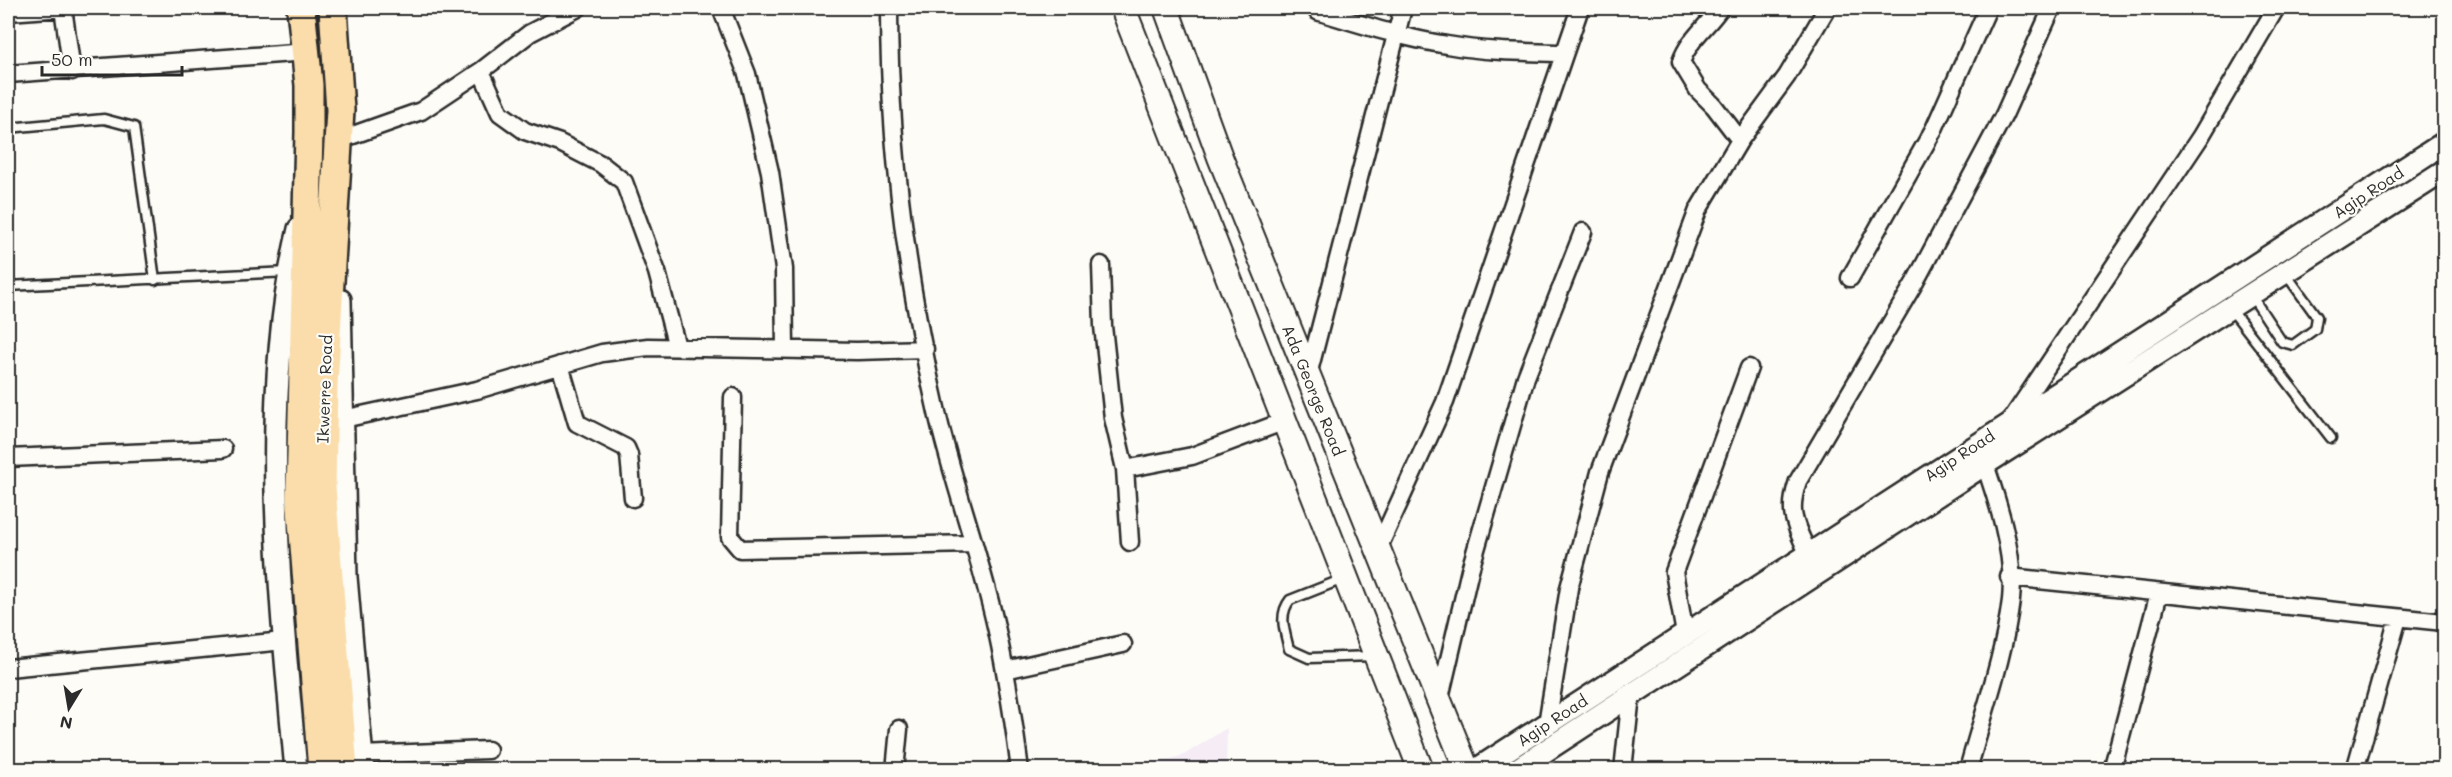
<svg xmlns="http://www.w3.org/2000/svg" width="2452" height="777" viewBox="0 0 2452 777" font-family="Mali,sans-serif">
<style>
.built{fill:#f5ecf6}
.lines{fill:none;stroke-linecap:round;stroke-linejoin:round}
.service-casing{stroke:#2b2b2b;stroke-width:13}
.minor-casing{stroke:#2b2b2b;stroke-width:21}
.tertiary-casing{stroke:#2b2b2b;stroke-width:26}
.secondary-casing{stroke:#2b2b2b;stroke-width:28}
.primary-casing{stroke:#2b2b2b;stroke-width:32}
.service{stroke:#fdfcf7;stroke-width:8}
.minor{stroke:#fdfcf7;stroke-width:16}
.tertiary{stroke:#fdfcf7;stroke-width:21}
.secondary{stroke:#fdfcf7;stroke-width:24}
.primary{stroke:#faddab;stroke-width:27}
.labels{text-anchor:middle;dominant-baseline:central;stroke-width:4.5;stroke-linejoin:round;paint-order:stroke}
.street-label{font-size:16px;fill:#2b2b2b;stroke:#fdfcf7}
</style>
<rect width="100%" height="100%" fill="#fdfcf7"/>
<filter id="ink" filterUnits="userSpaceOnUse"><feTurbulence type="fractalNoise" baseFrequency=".0167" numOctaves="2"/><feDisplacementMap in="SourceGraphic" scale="12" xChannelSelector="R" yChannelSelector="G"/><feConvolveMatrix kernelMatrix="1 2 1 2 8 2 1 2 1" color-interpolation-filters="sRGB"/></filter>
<g filter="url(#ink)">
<!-- built -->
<path class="built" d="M1227,728L1226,769H1127L1182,756Z"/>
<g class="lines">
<!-- service casing -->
<g class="service-casing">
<path id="service" d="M8,128L104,119L134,127L155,280
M8,286L289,272
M2251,295L2282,342L2293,345L2315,329L2317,317L2286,274
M2230,308L2331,438
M1343,579L1290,600C1278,615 1285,632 1289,649L1309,658L1375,656"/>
</g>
<!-- minor casing -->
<g class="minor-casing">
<path id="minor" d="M63,8L72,71
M721,8L747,74L770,172L784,269L785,350
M889,8C889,144 907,283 938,417C955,489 981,558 997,631C1007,677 1014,723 1020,770
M1720,8C1707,27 1689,39 1681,62L1698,90L1714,106L1740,140
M1317,11C1360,24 1403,38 1447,45C1486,52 1524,52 1563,53
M8,12L63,8
M481,71L500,113L525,131L560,143L601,164L624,182L657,272L677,347
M8,74L307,52
M339,140L421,111L481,71L530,33L578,8
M1101,265L1103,326L1113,418L1125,469L1130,542
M1850,278L1934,129L1988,8
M560,365L577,423L626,448L629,455L633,498
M1308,375L1403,8
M733,397L730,537L740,549L974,544
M343,419L477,390L602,353L648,347L857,351L925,349
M2009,423L2201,136L2276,8
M8,458L223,449
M1125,469L1192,456L1285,421
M1378,549L1445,402L1580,8
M1808,553C1795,524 1787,513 1798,481L1915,282L2004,115L2052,8
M2009,577L2444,622
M1685,634L1674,572L1749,368
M8,668L284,641
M1005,670L1123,644
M1439,702L1470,570L1526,377L1583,232
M1547,724L1569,588L1600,472L1698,210L1740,140L1787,76L1827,8
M361,755L488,750
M895,770L899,729
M1623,770L1631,695
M1968,770C1983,714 2004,657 2011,600C2016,554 1996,496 1981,453
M2112,770L2159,593
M2355,770L2398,618"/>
</g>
<!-- tertiary casing -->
<g class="tertiary-casing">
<path id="tertiary" d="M340,300L346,577L363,770
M296,770C280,596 258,399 299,229
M1476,770L2444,143
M1516,770L1985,464L2444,171"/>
</g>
<!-- secondary casing -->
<g class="secondary-casing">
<path id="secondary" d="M1123,8L1421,770
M1166,8L1220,157L1467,770"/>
</g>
<!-- primary casing -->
<g class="primary-casing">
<path id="primary" d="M301,8L309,85V132L300,496L322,770
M333,8L340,110L324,385L322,487L344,770"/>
</g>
<!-- service -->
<use href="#service" class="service"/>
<!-- minor -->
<use href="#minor" class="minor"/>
<!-- tertiary -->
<use href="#tertiary" class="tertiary"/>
<!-- secondary -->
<use href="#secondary" class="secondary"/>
<!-- primary -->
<use href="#primary" class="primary"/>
</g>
</g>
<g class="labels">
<!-- street labels -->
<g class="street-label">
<text transform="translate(2368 192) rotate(-33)">Agip Road</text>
<text transform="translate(324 389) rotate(-88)">Ikwerre Road</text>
<text transform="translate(1314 390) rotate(68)">Ada George Road</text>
<text transform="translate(1959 455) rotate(-33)">Agip Road</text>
<text transform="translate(1552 720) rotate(-33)">Agip Road</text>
</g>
</g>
<!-- margin -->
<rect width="2452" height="777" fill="none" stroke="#fdfcf7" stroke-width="30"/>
<rect x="15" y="15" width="2422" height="747" fill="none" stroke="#2b2b2b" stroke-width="2" filter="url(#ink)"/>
<!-- north arrow -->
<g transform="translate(69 708) rotate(191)" stroke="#fdfcf7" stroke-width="4.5" paint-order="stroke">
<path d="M0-4.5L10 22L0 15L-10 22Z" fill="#2b2b2b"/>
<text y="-9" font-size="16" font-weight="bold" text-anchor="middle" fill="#2b2b2b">N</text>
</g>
<!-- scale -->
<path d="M42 66v9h140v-9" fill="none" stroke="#2b2b2b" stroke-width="3"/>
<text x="51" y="66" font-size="18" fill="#2b2b2b" stroke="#fdfcf7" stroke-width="4.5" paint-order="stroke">50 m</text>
</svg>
